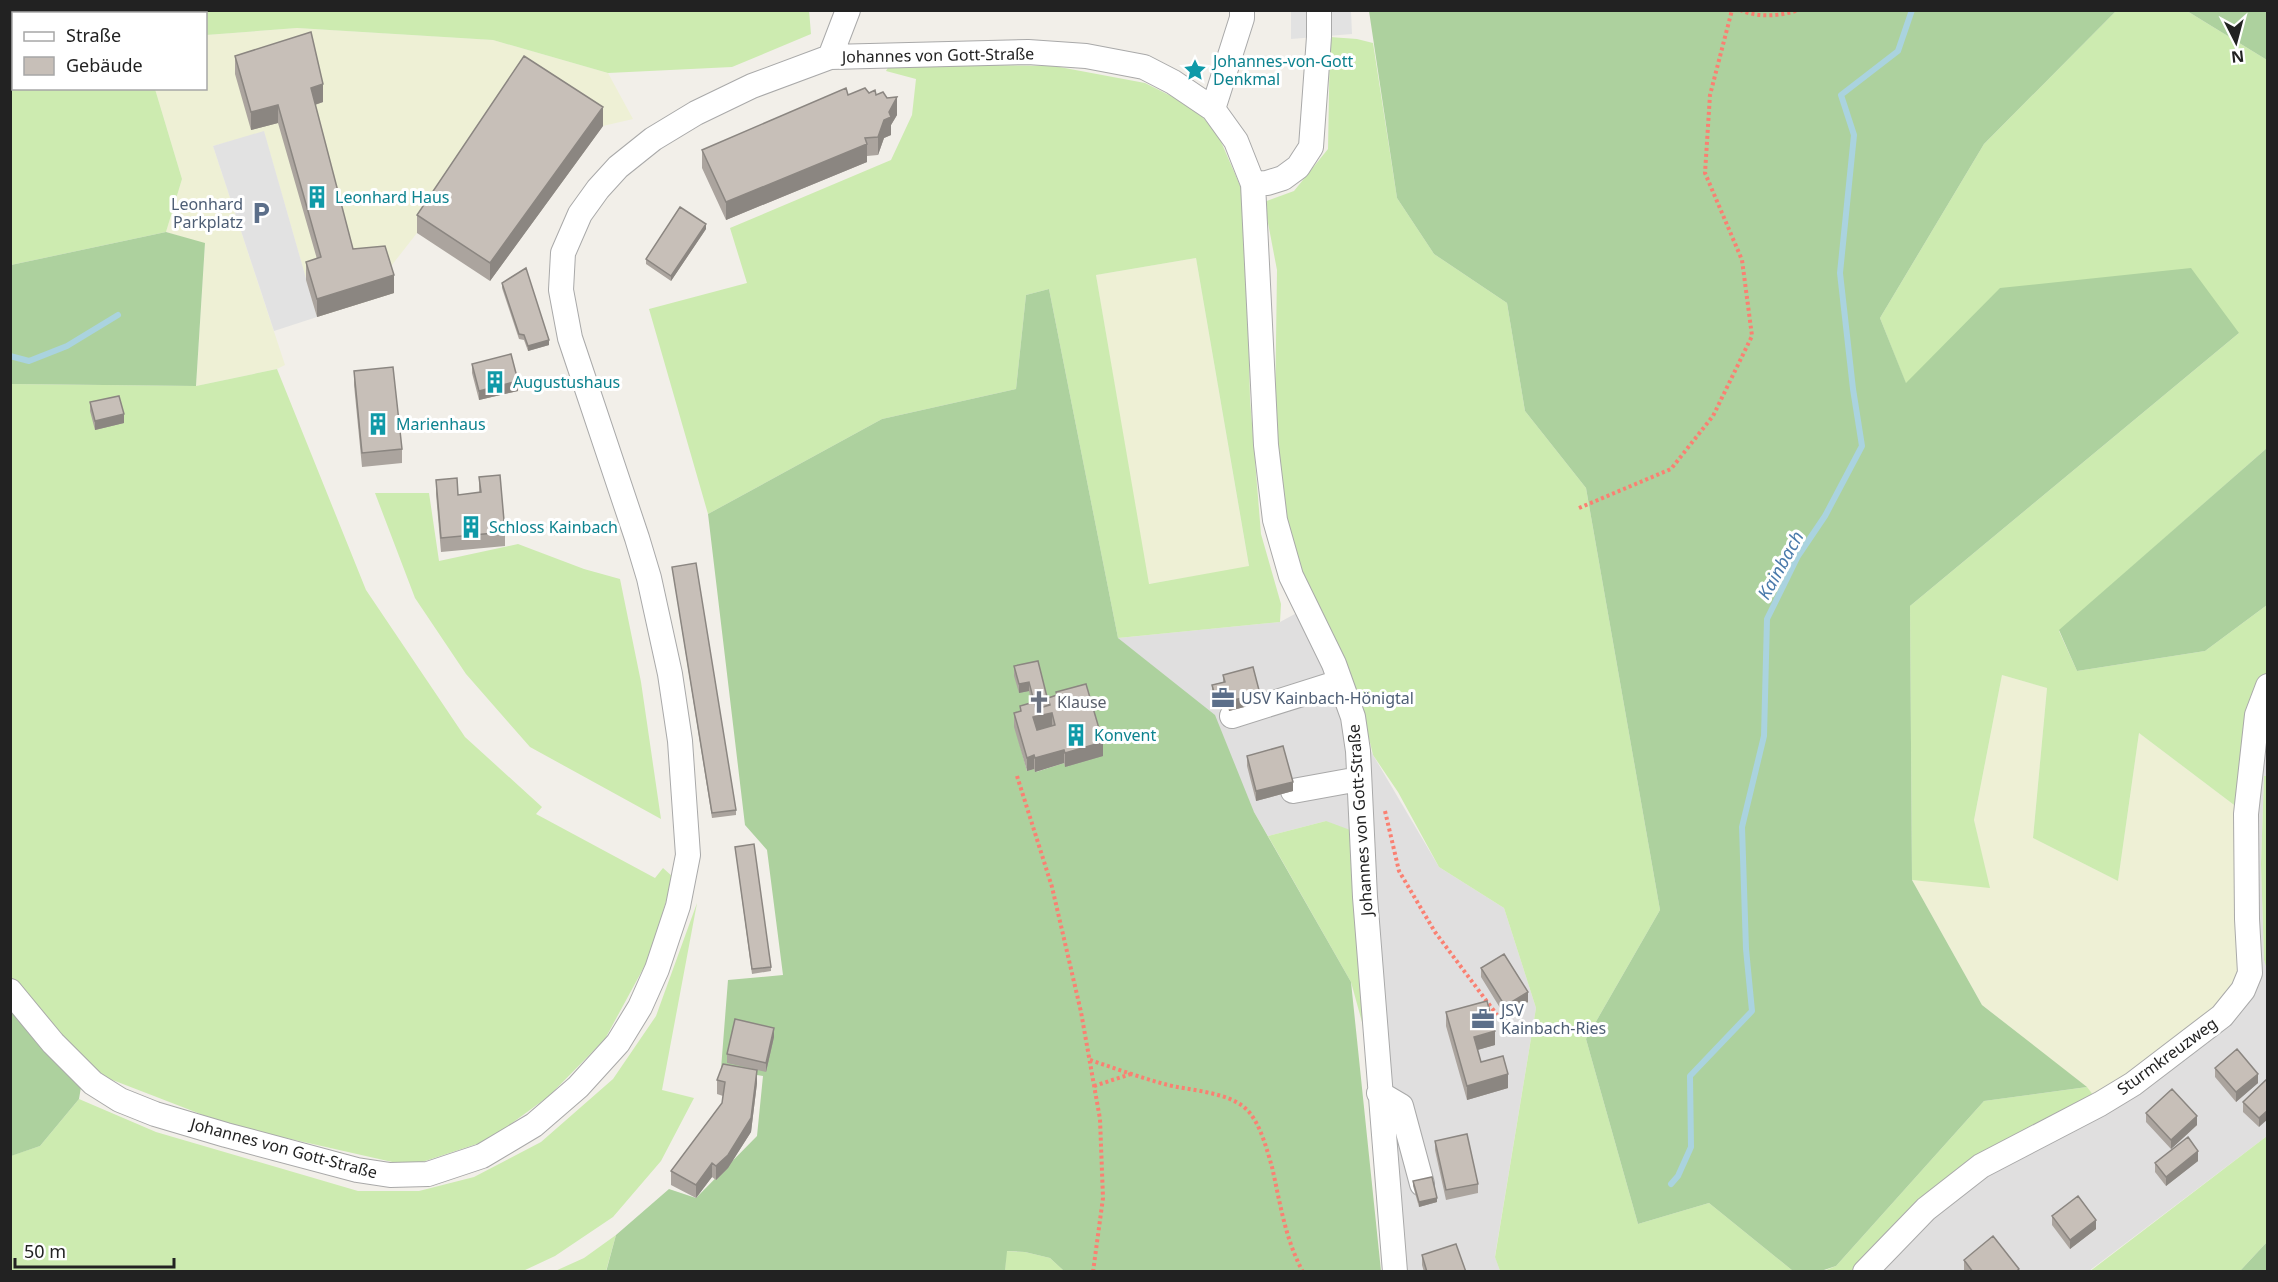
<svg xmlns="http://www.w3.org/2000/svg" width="2278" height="1282" viewBox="0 0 2278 1282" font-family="'Noto Sans',sans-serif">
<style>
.residential{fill:#e0dfdf}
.farmland{fill:#eef0d5}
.grass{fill:#cdebb0;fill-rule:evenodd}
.forest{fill:#add19e;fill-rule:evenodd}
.parking{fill:#e2e2e2}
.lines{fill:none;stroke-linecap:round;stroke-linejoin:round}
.stream{stroke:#aad3df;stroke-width:6}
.minor-casing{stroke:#a9a9a9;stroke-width:26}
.path{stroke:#fa8072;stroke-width:4;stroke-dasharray:3 3;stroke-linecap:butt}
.minor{stroke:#fff;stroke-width:24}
.wall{fill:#aba49e}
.shaded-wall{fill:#8b8681}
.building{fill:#c7bfb8;stroke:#8b8681;stroke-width:1.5;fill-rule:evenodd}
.labels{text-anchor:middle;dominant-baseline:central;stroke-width:6;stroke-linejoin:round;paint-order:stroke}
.street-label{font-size:16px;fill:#222;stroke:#fff}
.culture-label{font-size:16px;fill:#0d838f;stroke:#fff;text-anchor:start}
.service-label{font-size:16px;fill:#4e5e75;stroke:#fff;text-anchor:start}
.worship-label{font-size:16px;fill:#5b616d;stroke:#fff;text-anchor:start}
.water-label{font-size:18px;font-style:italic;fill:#4a7aab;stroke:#fff}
</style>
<rect width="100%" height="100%" fill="#f2efe9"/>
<!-- residential -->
<path class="residential" d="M1317,602L1340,682L1373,755L1439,867L1504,908L1536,1008L1495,1256L1500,1271H1398L1379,1093L1326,821L1268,836L1254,812L1118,638L1280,622Z
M2267,686L2268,776H2264L2261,864L2264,960L2268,969L2267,1136L2089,1271L1864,1272L1926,1209L2100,1104L2247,919Z"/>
<!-- farmland -->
<path class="farmland" d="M297,28L493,40L608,73L633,119L603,126L524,74L417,233L388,270L394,293L317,317L264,132L213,146L285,365L277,369L196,386L205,244L166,232L182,179L155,89L206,88V35Z
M1196,258L1249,567L1148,584L1096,275Z
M2002,675L2047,688L2033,838L2118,881L2139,733L2246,814L2243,990L2100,1104L2086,1087L1982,1005L1912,880L1989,887L1974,820Z"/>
<!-- grass -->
<path class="grass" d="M13,11H146V14H14V88L155,89L182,179L166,232L11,265L10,18Z
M194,11L809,10L811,34L732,67L608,73L493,40L297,28L206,35V14L193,13Z
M2116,11H2187L2267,60V448L2059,631L2077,671L2205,651L2267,605V686L2246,814L2139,733L2118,881L2033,838L2047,688L2002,675L1974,820L1990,888L1912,880L1910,606L2239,333L1906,384L1880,318L1984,144Z
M1330,37L1357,39L1373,43L1397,198L1434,254L1507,303L1525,411L1586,488L1660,910L1586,1039L1638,1224L1709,1203L1793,1271H1500L1495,1257L1536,1008L1504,908L1439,867L1398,792L1373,755L1358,693L1299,573L1283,514L1275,412L1277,270L1264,202L1294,191L1328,149Z
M890,64L1054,66L1145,83L1181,101L1201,115L1219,137L1245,197L1250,399L1261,534L1281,604L1280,622L1118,638L1049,289L1026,295L1016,389L882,419L708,514L649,309L747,283L730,228L891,160L912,115L916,79L886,71ZM1196,258L1249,566L1149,584L1096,275Z
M277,369L366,590L465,737L542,807L536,814L655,878L663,868L673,877L650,956L605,1039L549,1096L489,1140L410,1166L229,1125L84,1069L11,980L10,384L196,386Z
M375,493H429L439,561L518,544L584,569L620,579L641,682L661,819L530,747L466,674L415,598Z
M2264,776H2268L2267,969L2264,960L2261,864Z
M1326,821L1361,834L1379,1084L1351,982L1268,836Z
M697,903L662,1090L694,1098L661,1161L613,1217L555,1256L523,1271H11L10,1156L40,1146L79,1099L156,1132L358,1191H419L474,1177L541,1142L613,1079L656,1016Z
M2087,1087L2100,1104L1981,1166L1865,1271L1821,1272L1836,1266L1984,1101Z
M2267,1136V1242L2240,1271L2089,1272Z
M616,1235L606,1271L553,1272L584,1258Z
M1006,1251L1025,1252L1050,1258L1064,1271L1005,1272Z"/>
<!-- forest -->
<path class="forest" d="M1369,11H2116L1984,144L1880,318L1906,383L2000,288L2191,268L2239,333L1910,606L1912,880L1982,1005L2087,1087L1984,1101L1836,1266L1821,1271H1793L1709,1203L1638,1224L1586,1039L1660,910L1586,488L1525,411L1507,303L1434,254L1397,198Z
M2187,11H2267V60Z
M166,232L205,243L196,386L11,384V265Z
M1049,289L1118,638L1215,715L1254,812L1351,982L1381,1271H1064L1050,1258L1025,1252L1007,1251L1005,1271L606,1272L616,1235L669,1189L696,1198L757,1136L763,1076L721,1069L728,980L783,975L767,850L745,825L708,514L882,419L1016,389L1026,295ZM1086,697L1066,767L1064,763L1036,772L1034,769L1027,771L1015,727Z
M2267,448V605L2205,651L2077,671L2059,630Z
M10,980L84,1069L79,1099L40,1146L11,1156Z
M2267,1242V1271H2240Z"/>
<!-- parking -->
<path class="parking" d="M1291,11H1351L1352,34L1291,39Z
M264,131L317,317L274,331L213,146Z"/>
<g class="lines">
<!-- stream -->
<path class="stream" d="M10,356L29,361L67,346L118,315
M1671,1184L1678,1176L1691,1147L1690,1076L1752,1011L1746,949L1742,827L1764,736L1767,619L1798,556L1825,516L1862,446L1853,389L1840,273L1854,135L1841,95L1898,51L1912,10"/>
<!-- minor casing -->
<g class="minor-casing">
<path id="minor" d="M830,57L848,10
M1213,109L1242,18V10
M1253,184L1267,183L1283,178L1298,167L1311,147L1319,37V10
M1232,716L1340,682
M1293,791L1359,779
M10,991L53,1043L93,1083L120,1100L155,1114L226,1135L357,1170L390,1175L428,1174L482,1156L534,1125L578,1087L618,1043L640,1007L657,969L678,906L688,855L680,741L670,674L649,578L637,538L570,338L561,290L563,253L580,214L598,189L618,167L653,139L696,113L752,86L830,57L1028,52L1086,56L1144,67L1173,82L1213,109L1236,141L1253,184L1266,445L1275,520L1291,576L1334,664L1353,717L1358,751L1365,897L1395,1272
M1379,1093L1401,1106L1422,1184
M1865,1272L1926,1209L1981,1166L2100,1104L2133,1084L2222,1016L2243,990L2250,973L2247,919L2246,814L2257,715L2268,686"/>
</g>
<!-- path -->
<path class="path" d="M1740,10C1758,18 1781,16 1799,10
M1579,508L1671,469L1713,416L1752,336L1742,260L1705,173L1710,95L1732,10
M1017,776L1052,887L1081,1012L1100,1119L1103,1198L1093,1272
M1385,811L1399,871L1435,932L1497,1015
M1090,1060C1114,1068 1139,1077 1164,1084C1189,1091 1231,1091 1249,1112C1261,1126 1267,1150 1272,1167C1280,1202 1285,1239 1303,1272
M1094,1086L1131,1074"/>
<!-- minor -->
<use href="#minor" class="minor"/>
</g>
<!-- wall -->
<path class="wall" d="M235,56L323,102L315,105L353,249L394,293L317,317L306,280V262L317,259L278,123L251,130L235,74Z
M869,93L887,98L897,115L891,125V135L884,138L878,155L867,156V162L726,220L702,168V150L848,95Z
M603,126L490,281L417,233V215Z
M706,229L671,281L646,264V259Z
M502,283L549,345L528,351L524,340L519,339L502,288Z
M472,364L518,391L479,400L472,373Z
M354,371L402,449V463L362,467L354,385Z
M90,402L124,423L95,430L90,411Z
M479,477L505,532V546L441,552L436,494V480L458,495L479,493Z
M672,567L736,810V815L712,818Z
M1014,666L1048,700L1056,696V692L1103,756L1065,767L1064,763L1035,772L1034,769L1027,771L1014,727V713L1020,711V706L1032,703L1029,691L1019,693L1014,676Z
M1223,675L1260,703L1229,711L1227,705L1216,708L1212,694V685L1223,682Z
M1247,756L1293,791L1256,801L1247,766Z
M735,847L771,967V971L752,974Z
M1481,968L1528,1002L1505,1016L1481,977Z
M1446,1012L1495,1045L1477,1050L1481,1062L1508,1088L1467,1100L1446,1026Z
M774,1037L766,1072L757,1070V1083L751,1132L728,1168L716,1180L712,1177L696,1198L671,1185V1171L722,1103L723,1096L717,1094V1080L753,1069L727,1063V1054Z
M2215,1068L2258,1083L2236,1102L2215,1077Z
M2268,1078L2259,1127L2243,1112V1102Z
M2146,1113L2197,1125L2171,1149L2146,1122Z
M1435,1141L1478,1184V1193L1446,1200L1435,1150Z
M2198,1161L2166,1186L2155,1172V1163Z
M1413,1181L1437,1202L1419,1207L1413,1186Z
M2052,1216L2096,1229L2070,1249L2052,1225Z
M1422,1255L1466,1272H1424L1422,1265Z
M1964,1260L2019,1272H1965L1964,1270Z"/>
<!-- shaded-wall -->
<path class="shaded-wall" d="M323,84V102L311,106V88Z
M897,97V115L891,125V135L884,138L878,155V137L884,120Z
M278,105V123L251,130V112Z
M603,107V126L490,281V263Z
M867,144V162L726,220V202Z
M706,224V229L671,281V276Z
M394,275V293L317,317V299Z
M549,340V345L528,351V346Z
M518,381V391L479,400V391Z
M124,414V423L95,430V421Z
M1029,682V691L1019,693V684Z
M1260,694V703L1229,711V701Z
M1227,696V705L1216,708V699Z
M1052,713V726L1033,731V717Z
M1103,742V756L1065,767V753Z
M1064,750V763L1035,772V758Z
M1034,755V769L1027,771V758Z
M1293,782V791L1256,801V791Z
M1528,992V1002L1505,1016V1006Z
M774,1028V1037L766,1072V1063Z
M1495,1031V1045L1474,1051V1037Z
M757,1070V1083L751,1132L728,1168L716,1180V1166Z
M1508,1074V1088L1467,1100V1086Z
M2258,1074V1083L2236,1102V1092Z
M2268,1110V1119L2259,1127V1118Z
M2197,1116V1125L2171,1149V1140Z
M2198,1151V1161L2166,1186V1177Z
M712,1163V1177L696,1198V1185Z
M1437,1198V1202L1419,1207V1202Z
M2096,1220V1229L2070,1249V1240Z"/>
<!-- building -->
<path class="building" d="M311,32L323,84L311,88L353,249L385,246L394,275L317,299L306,262L321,257L278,105L251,112L235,56Z
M524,56L603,107L490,263L417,215Z
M846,88L848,95L865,88L869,93L875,90L876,95L883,92L887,98L897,97L889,112L891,117L884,120L878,137L865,138L867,144L726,202L702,150Z
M680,207L706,224L671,276L646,259Z
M526,268L549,340L528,346L524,335L519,334L502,283Z
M511,354L518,381L479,391L472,364Z
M393,367L402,449L362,453L354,371Z
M119,396L124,414L95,421L90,402Z
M500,475L505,532L441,538L436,480L457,478L458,495L481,492L479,477Z
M696,563L736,810L712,813L672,567Z
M1038,661L1049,705L1036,709L1029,682L1019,684L1014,666Z
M1253,667L1260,694L1229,701L1227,696L1216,699L1212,685L1225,682L1223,675Z
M1086,684L1103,742L1065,753L1064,750L1035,758L1034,755L1027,758L1014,713L1021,711L1020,706L1034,702L1036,709L1050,705L1048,698L1057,695L1056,692ZM1052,713L1055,725L1037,730L1033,717Z
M1283,746L1293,782L1256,791L1247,756Z
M754,844L771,967L752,969L735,847Z
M1504,954L1528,992L1505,1006L1481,968Z
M1487,1001L1495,1031L1474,1037L1481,1062L1503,1056L1508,1074L1467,1086L1446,1012Z
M735,1019L774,1028L766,1063L727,1054Z
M2237,1049L2258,1074L2236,1092L2215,1068Z
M723,1064L757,1070L751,1118L728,1155L716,1166L712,1163L696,1185L671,1171L722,1103L725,1082L717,1080Z
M2268,1078V1110L2259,1118L2243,1102Z
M2172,1089L2197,1116L2171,1140L2146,1113Z
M1467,1134L1478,1184L1446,1190L1435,1141Z
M2188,1137L2198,1151L2166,1177L2155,1163Z
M1432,1177L1437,1198L1419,1202L1413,1181Z
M2078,1196L2096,1220L2070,1240L2052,1216Z
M1993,1236L2019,1269L2016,1272H1973L1964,1260Z
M1456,1244L1466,1272H1427L1422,1255Z"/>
<!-- icons -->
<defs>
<g id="sight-bare" transform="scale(1.8)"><path d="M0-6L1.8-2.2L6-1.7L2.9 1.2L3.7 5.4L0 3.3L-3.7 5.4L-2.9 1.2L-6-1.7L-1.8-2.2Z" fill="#0f9aa8" stroke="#fff" stroke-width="2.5" paint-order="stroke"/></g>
<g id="building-bare" transform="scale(1.8)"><path d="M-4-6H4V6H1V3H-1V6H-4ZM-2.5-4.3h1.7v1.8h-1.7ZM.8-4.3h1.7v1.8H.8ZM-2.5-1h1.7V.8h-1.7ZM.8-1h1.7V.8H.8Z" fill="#0f9aa8" stroke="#fff" stroke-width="2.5" paint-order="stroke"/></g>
<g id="parking-bare" transform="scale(1.8)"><path d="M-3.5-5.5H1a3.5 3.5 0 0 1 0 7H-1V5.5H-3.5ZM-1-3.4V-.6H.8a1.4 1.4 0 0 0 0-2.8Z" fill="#5c6f8a" stroke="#fff" stroke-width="2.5" paint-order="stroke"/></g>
<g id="office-bare" transform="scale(1.8)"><path d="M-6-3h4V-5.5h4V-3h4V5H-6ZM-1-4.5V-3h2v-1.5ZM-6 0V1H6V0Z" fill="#5c6f8a" stroke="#fff" stroke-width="2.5" paint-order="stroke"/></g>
<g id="church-bare" transform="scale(1.8)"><path d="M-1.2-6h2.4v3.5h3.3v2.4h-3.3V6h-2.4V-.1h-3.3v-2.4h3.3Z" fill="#6b7280" stroke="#fff" stroke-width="2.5" paint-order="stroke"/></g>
</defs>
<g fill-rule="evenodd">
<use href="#sight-bare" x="1195" y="70"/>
<use href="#building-bare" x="317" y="197"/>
<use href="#parking-bare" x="261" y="213"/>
<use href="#building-bare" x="495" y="382"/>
<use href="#building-bare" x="378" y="424"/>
<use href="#building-bare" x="471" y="527"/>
<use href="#office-bare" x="1223" y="698"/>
<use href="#church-bare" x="1039" y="702"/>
<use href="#building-bare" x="1076" y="735"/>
<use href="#office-bare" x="1483" y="1019"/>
</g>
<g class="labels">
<!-- street labels -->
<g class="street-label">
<text transform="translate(938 55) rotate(-1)">Johannes von Gott-Straße</text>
<text transform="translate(1360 820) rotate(-94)">Johannes von Gott-Straße</text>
<text transform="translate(2167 1056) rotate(-36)">Sturmkreuzweg</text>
<text transform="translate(284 1148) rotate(15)">Johannes von Gott-Straße</text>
</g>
<!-- culture labels -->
<g class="culture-label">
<text x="1213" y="61">Johannes-von-Gott<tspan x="1213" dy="18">Denkmal</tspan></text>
<text x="335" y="197">Leonhard Haus</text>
<text x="513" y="382">Augustushaus</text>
<text x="396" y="424">Marienhaus</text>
<text x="489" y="527">Schloss Kainbach</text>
<text x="1094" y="735">Konvent</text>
</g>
<!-- service labels -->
<g class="service-label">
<text x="243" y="204" text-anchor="end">Leonhard<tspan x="243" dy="18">Parkplatz</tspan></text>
<text x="1241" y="698">USV Kainbach-Hönigtal</text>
<text x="1501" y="1010">JSV<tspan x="1501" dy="18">Kainbach-Ries</tspan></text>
</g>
<!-- worship labels -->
<g class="worship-label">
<text x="1057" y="702">Klause</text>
</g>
<!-- water labels -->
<g class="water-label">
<text transform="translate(1780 565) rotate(-61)">Kainbach</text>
</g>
</g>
<!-- border -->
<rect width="2278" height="1282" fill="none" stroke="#222222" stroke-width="24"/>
<!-- legend -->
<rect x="12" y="12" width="195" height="78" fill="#ffffff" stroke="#a7a7a7" stroke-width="1.5"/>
<rect x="24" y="32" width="30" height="9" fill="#ffffff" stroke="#a7a7a7" stroke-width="1.5"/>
<text x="66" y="42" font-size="18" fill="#222222">Straße</text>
<rect x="24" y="57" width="30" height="18" fill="#c7bfb8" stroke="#a7a7a7" stroke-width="1.5"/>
<text x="66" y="72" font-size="18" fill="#222222">Gebäude</text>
<!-- north arrow -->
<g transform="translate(2236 42) rotate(174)" stroke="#ffffff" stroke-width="4.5" paint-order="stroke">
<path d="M0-4.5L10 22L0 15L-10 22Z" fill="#222222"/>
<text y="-9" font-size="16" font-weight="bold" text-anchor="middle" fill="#222222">N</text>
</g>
<!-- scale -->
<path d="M15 1258v9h159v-9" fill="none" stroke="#222222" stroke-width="3"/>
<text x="24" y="1258" font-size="18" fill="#222222" stroke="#ffffff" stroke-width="4.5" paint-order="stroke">50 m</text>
</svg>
